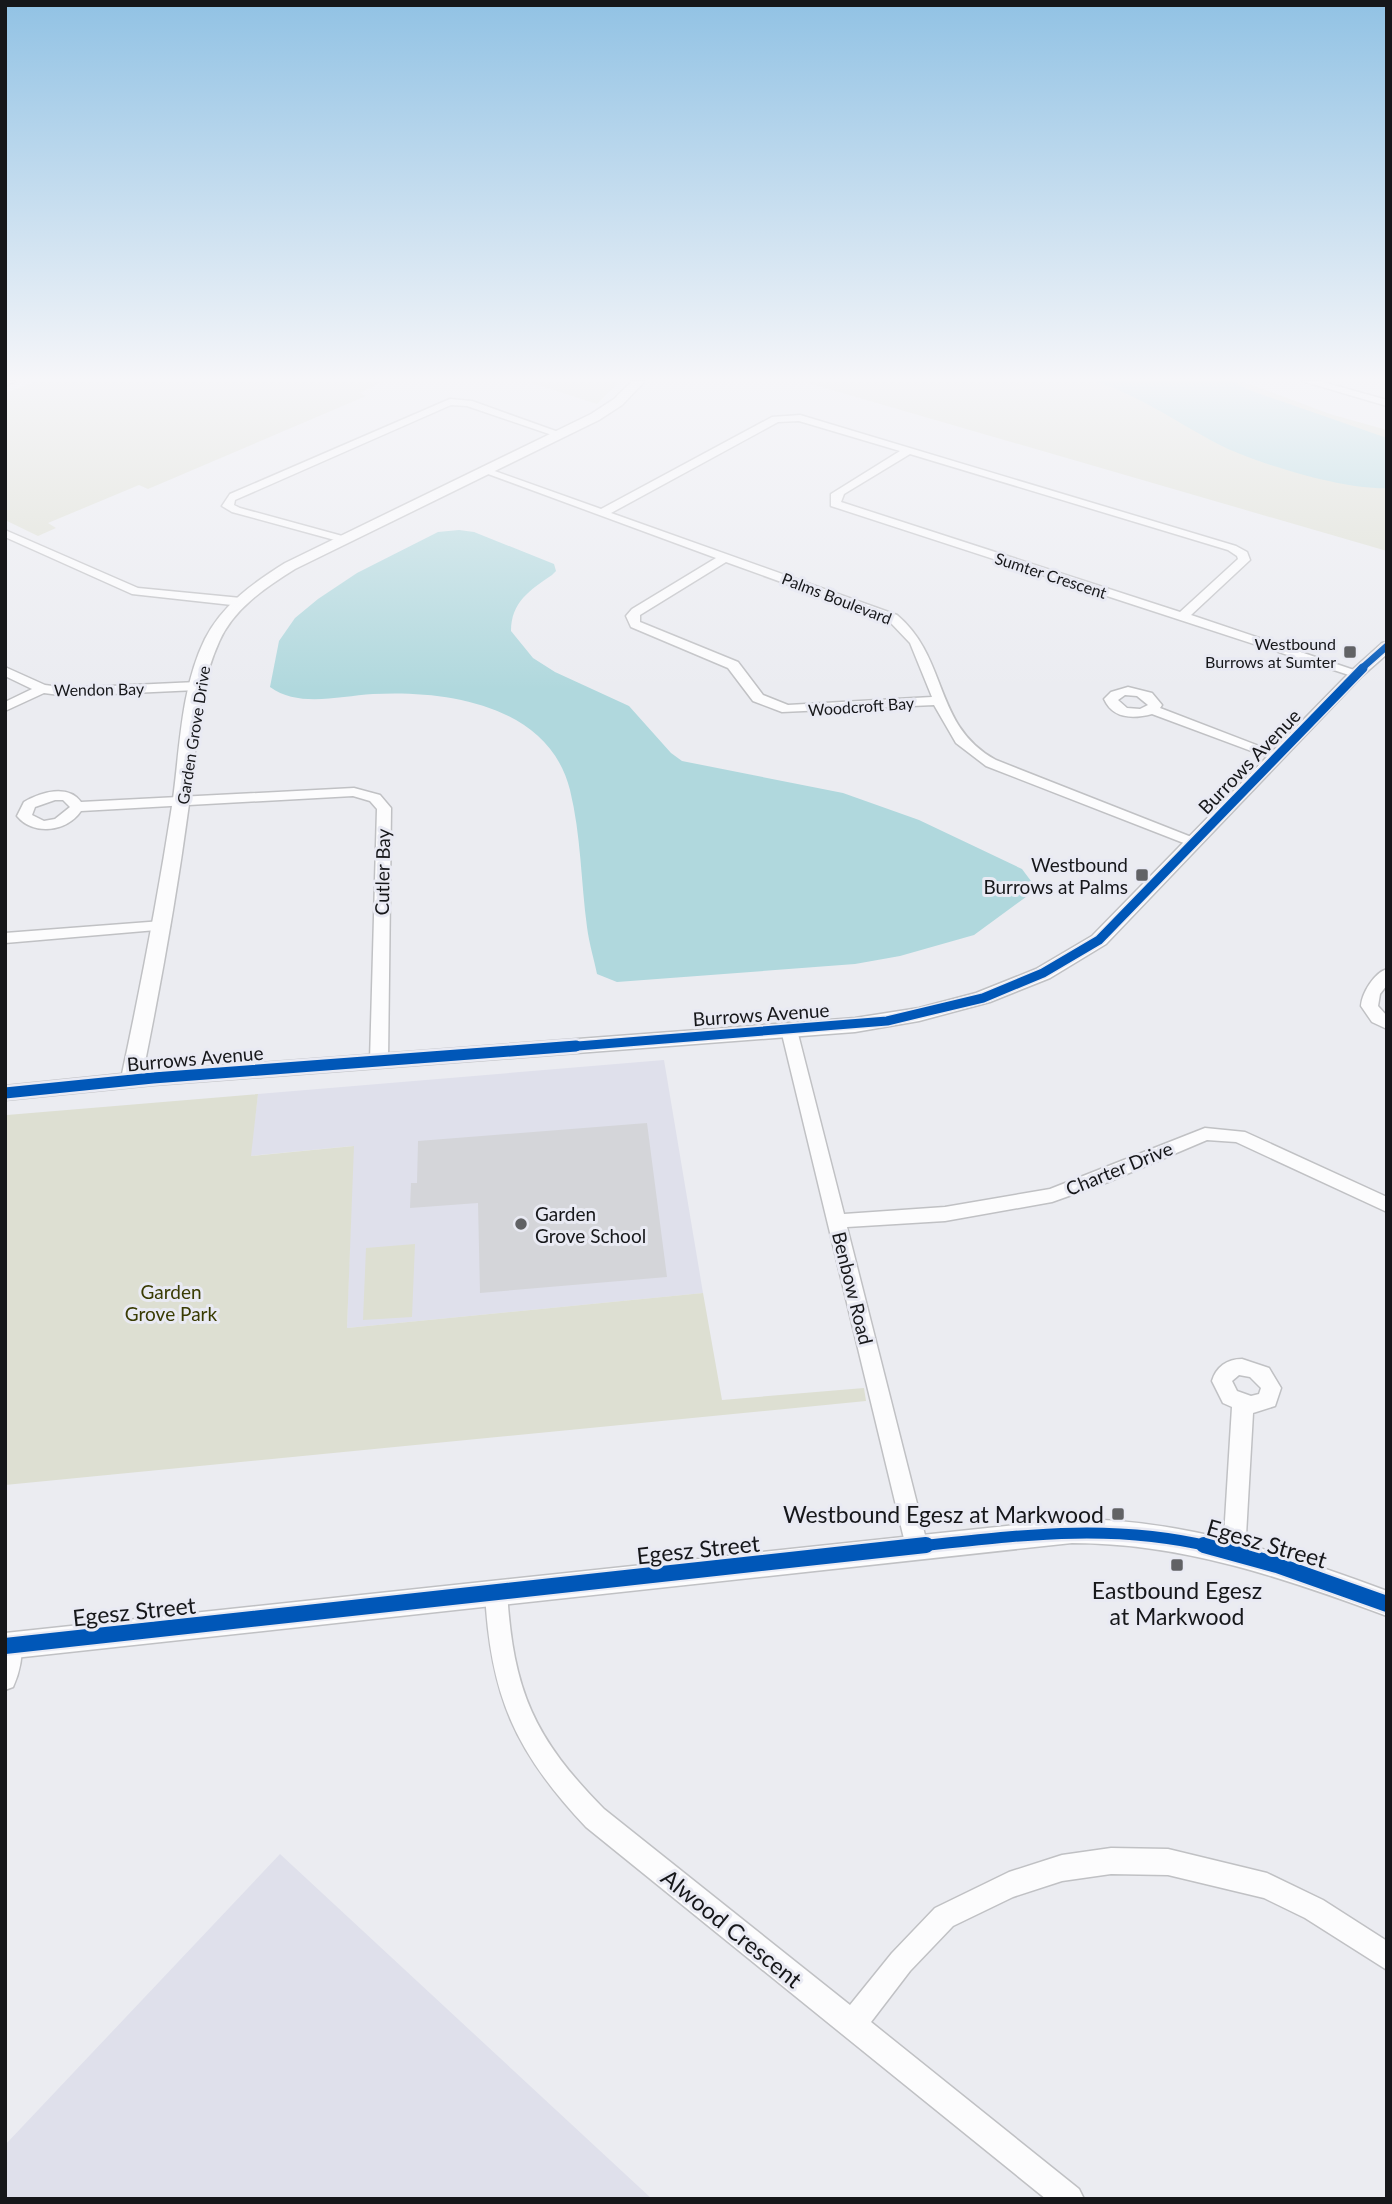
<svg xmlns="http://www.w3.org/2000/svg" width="1392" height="2204" viewBox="0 0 1392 2204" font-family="Lato,sans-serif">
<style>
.built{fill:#dfe0eb}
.green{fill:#dddfd2}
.water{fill:#b0d8dd}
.building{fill:#d4d5d9}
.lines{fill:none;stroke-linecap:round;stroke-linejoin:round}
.minor-casing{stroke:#c0c1c4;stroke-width:3}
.tertiary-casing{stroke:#c0c1c4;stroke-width:3}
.primary-casing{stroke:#beb8bc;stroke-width:4}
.minor{fill:#fcfcfd;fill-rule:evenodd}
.tertiary{fill:#fcfcfd;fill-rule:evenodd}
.primary{fill:#f5f2f4;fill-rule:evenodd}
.cycleway-far3-casing{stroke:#e9eaf3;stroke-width:10}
.cycleway-far2-casing{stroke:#e9eaf3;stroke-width:12}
.cycleway-far1-casing{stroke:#e9eaf3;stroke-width:16}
.cycleway-casing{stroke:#e9eaf3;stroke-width:20}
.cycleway-far3{stroke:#0057b8;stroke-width:7}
.cycleway-far2{stroke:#0057b8;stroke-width:9}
.cycleway-far1{stroke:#0057b8;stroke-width:11}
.cycleway{stroke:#0057b8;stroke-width:16}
.poi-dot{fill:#616265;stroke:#e9eaf3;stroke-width:2.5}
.labels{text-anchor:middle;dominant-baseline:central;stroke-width:6;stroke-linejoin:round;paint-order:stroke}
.far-street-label{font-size:16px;fill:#16171a;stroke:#e9eaf3}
.far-poi-label{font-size:16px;fill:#16171a;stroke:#e9eaf3;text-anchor:end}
.street-label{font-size:19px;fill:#16171a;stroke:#e9eaf3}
.poi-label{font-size:19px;fill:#16171a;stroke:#e9eaf3;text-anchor:end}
.park-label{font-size:19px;fill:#393b03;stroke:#e9eaf3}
.near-poi-label{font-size:23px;fill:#16171a;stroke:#e9eaf3;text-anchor:end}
.near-street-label{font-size:23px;fill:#16171a;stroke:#e9eaf3}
</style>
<rect width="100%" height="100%" fill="#ebecf1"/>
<!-- built -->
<path class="built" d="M664,1060L703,1293L347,1328L353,1146L250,1156L258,1094Z
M280,1854L652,2199H5V2145Z"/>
<!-- green -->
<path class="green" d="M37,381H384L359,393L366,396L148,489L139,485L48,523L56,528L38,536L5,520V393Z
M526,381H620L597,404Z
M801,381H1242L1330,414L1387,430V551Z
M258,1094L251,1156L354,1146L347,1328L703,1293L722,1400L864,1388L866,1401L5,1485L7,1115Z
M415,1244L412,1317L363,1320L366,1248Z"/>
<!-- water -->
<path class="water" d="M1094,381H1232L1249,390L1387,438V488C1347,491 1254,463 1218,444C1178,423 1137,394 1094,381Z
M459,530L474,532L554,564L556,571L552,575C530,590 511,602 511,631L533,658L555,672L629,706L671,753L682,761L843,793L919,820L1022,869L1031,881L1030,894L974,935L900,956L855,964L617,982L597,974C594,959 589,943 587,927C581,882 581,835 570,790C549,705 447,690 373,694C339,696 299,708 270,687L279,641L295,618L318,599L357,573L438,532Z"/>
<!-- building -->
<path class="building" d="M647,1123L667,1277L480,1293L478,1203L410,1208L411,1183H417L418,1141Z"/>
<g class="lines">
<!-- minor casing -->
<g class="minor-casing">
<path id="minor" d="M1302,381H1319L1387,400V406Z
M450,399L472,401L564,434L555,436L467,406L451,405L235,500L234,505L240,508L346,537L348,539L342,542L232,512L222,506L230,494Z
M800,415L1236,546L1247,552L1250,560L1191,615L1363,673L1357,677L1352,676L831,506V494L900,451L799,421L778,422L611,513L897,615C949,659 933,726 996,760L1199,840L1201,843L1194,847L986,766L956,743L934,705L782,712L753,701L728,668L631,627L626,616L632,609L716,558L480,471L489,469L601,509L772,417ZM910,454L1228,550L1237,556L1238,559L1180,612L841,502L844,494ZM726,562L889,621L910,643L932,697L788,705L763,695L738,662L640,622V615Z
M5,530L138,588L241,598L247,602L241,606L132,594L5,537Z
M5,667L45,685L67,688L197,682L204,686L197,690L67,696L44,693L5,711V702L32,689L5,676Z
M1128,687L1152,693L1162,705L1160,708L1285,756L1278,760L1273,759L1152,714C1133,719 1113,719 1104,699L1111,692ZM1125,695L1137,696L1148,705L1140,709L1127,708L1118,700Z
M354,788L380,795L391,808L388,1061L379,1067L370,1061L377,809L370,801L353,796L81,811C67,832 33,836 17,816L24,802C41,792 68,784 81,802ZM55,800H63L70,807L55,819L44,821L32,815L35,807Z
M162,921L170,926L168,929L5,943V933Z
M1387,969V985L1380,994L1378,1006L1387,1016V1029L1372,1022L1361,1006C1362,993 1374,973 1387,969Z
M789,1024L797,1030L844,1214L945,1207L1050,1189L1205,1128L1245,1132L1387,1197V1212L1236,1142L1207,1140L1108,1182L1052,1202L945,1221L847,1227L928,1547L925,1554L917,1557L909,1554L906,1547L781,1030Z
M1242,1359L1269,1368L1281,1388L1275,1406L1253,1413L1245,1553L1242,1560L1234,1563L1226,1560L1223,1553L1232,1407L1223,1403L1212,1381C1216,1367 1227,1359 1242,1359ZM1239,1375L1250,1377L1261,1388L1259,1394L1251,1396L1237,1391L1232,1381Z
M496,1581L504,1584L507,1591C513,1691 534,1738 604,1809L850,2005L892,1953L935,1908L1009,1872L1062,1855L1111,1848L1168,1849L1267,1873L1323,1900L1387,1941V1970L1305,1918L1264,1898L1168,1875L1111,1874L1062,1881L1013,1897L953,1926L910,1971L871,2022L1079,2189L1084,2199H1046L586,1827C515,1752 490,1695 485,1591L488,1584Z
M11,1635L19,1638C25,1652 19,1674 13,1687L5,1690V1637Z"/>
</g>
<!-- tertiary casing -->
<g class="tertiary-casing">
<path id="tertiary" d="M632,381H645L622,405L599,420L295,569C266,587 233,609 219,642C196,692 197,750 189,804C177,894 161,983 143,1072L855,1018L919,1008L976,993L1036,969L1092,936L1352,670L1382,643L1387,642V654L1362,676L1106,944L1050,978L990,1002L919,1021L855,1032L153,1085L5,1100V1086L122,1074C141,985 158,896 172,806C180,752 180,690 205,639C222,605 253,583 285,563L591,414L614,399Z
M1072,1519C1182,1519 1285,1553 1387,1591V1616C1284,1578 1183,1543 1072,1543L5,1659V1633Z"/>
</g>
<!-- primary casing -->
<g class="primary-casing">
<path id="primary" d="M5,381H14L5,386Z"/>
</g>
<!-- minor -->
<use href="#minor" class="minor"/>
<!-- tertiary -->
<use href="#tertiary" class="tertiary"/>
<!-- primary -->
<use href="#primary" class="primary"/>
<!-- cycleway-far3 casing -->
<g class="cycleway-far3-casing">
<path id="cycleway-far3" d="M1361,669L1387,646"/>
</g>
<!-- cycleway-far2 casing -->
<g class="cycleway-far2-casing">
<path id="cycleway-far2" d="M553,1048L887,1021L983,998L1043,973L1099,940L1363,668"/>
</g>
<!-- cycleway-far1 casing -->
<g class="cycleway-far1-casing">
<path id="cycleway-far1" d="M5,1093L153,1078L576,1046
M910,1547C1014,1536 1109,1522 1212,1547"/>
</g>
<!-- cycleway casing -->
<g class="cycleway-casing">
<path id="cycleway" d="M1204,1545L1277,1565L1387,1604
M5,1646L926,1545"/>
</g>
<!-- cycleway-far3 -->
<use href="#cycleway-far3" class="cycleway-far3"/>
<!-- cycleway-far2 -->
<use href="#cycleway-far2" class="cycleway-far2"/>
<!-- cycleway-far1 -->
<use href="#cycleway-far1" class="cycleway-far1"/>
<!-- cycleway -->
<use href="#cycleway" class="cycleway"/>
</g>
<!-- sky -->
<linearGradient id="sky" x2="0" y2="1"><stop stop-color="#91c2e4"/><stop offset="0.55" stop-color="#f6f6f9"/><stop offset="1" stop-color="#f6f6f9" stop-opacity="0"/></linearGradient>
<rect width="1392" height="690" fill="url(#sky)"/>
<!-- markers -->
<g class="poi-dot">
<rect x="1343" y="645" width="14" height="14" rx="3.5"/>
<rect x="1135" y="868" width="14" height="14" rx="3.5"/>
<circle cx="521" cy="1224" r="7"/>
<rect x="1111" y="1507" width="14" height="14" rx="3.5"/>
<rect x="1170" y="1558" width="14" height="14" rx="3.5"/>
</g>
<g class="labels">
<!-- far-street labels -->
<g class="far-street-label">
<text transform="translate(1051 575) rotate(18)">Sumter Crescent</text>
<text transform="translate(837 598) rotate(21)">Palms Boulevard</text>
<text transform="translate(99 689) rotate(-1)">Wendon Bay</text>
<text transform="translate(861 706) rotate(-4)">Woodcroft Bay</text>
<text transform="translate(193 735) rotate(-81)">Garden Grove Drive</text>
</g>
<!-- far-poi labels -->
<g class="far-poi-label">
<text x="1336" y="643">Westbound<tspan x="1336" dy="18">Burrows at Sumter</tspan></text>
</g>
<!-- street labels -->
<g class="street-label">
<text transform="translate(1249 761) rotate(-46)">Burrows Avenue</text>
<text transform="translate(382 872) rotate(-89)">Cutler Bay</text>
<text transform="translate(761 1014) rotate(-4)">Burrows Avenue</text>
<text transform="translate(195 1058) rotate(-5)">Burrows Avenue</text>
<text transform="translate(1119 1168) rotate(-22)">Charter Drive</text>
<text transform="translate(853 1288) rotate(76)">Benbow Road</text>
</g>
<!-- poi labels -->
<g class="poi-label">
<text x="1128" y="864">Westbound<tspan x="1128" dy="22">Burrows at Palms</tspan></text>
<text x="535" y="1213" text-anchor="start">Garden<tspan x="535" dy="22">Grove School</tspan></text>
</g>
<!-- park labels -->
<g class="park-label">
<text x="171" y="1291">Garden<tspan x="171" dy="22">Grove Park</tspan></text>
</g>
<!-- near-poi labels -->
<g class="near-poi-label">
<text x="1104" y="1514">Westbound Egesz at Markwood</text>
<text x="1177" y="1590" text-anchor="middle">Eastbound Egesz<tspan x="1177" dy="26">at Markwood</tspan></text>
</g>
<!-- near-street labels -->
<g class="near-street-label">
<text transform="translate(1267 1543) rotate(16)">Egesz Street</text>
<text transform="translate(698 1549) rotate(-6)">Egesz Street</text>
<text transform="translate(134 1611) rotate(-6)">Egesz Street</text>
<text transform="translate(732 1928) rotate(39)">Alwood Crescent</text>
</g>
</g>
<!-- border -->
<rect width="1392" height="2204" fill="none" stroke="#16171a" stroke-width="14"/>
</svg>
